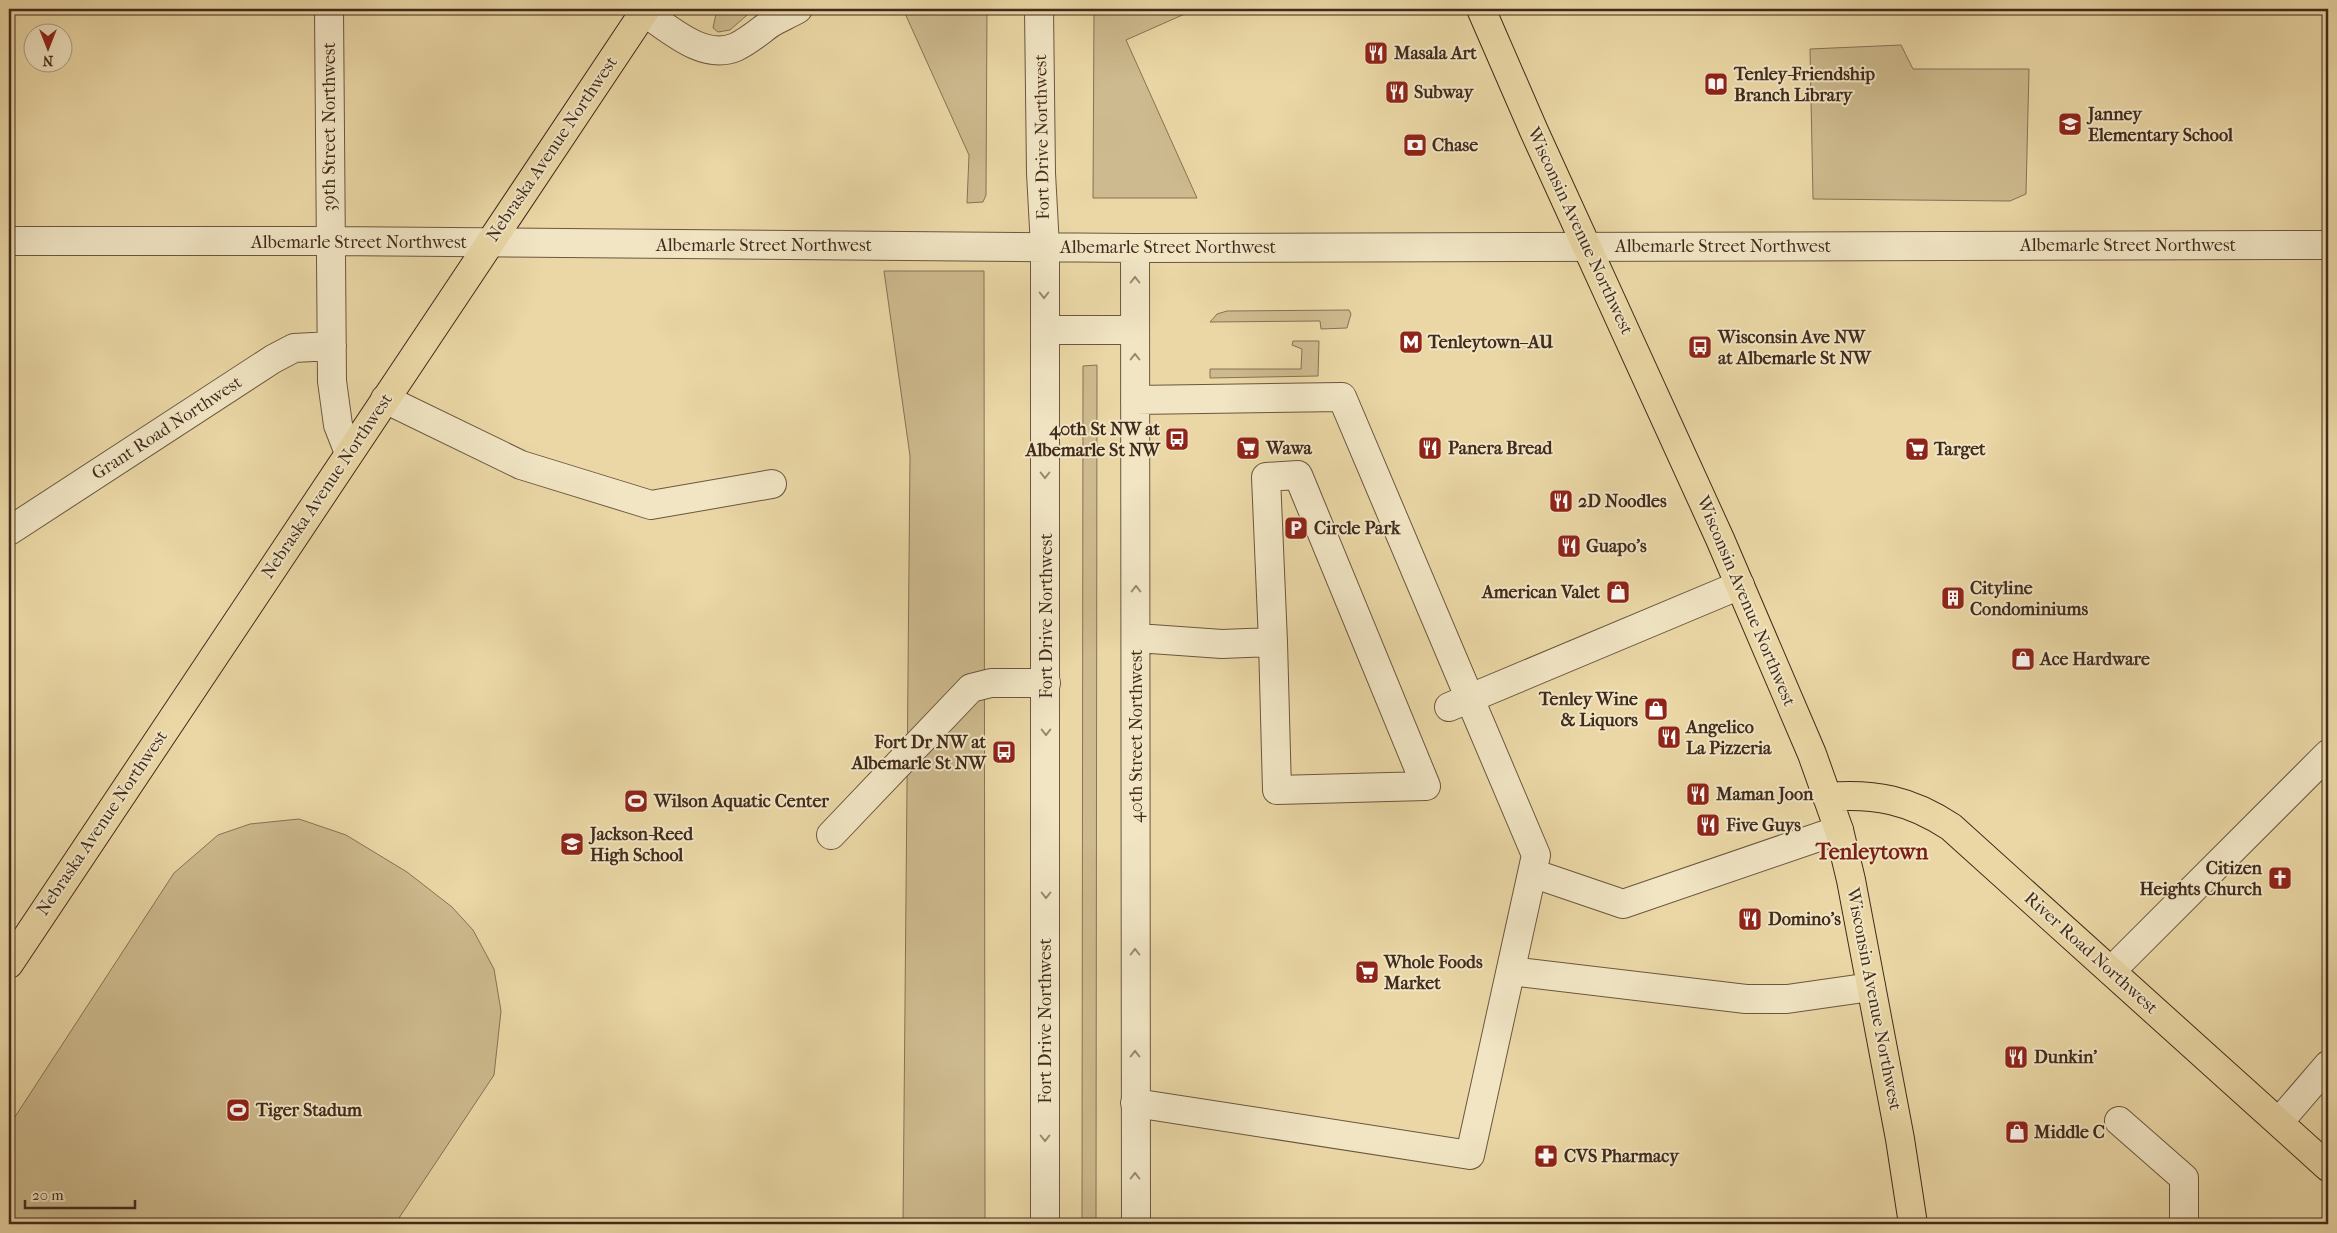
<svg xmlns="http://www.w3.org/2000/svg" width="2337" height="1233" viewBox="0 0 2337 1233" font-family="'IM FELL French Canon',serif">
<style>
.green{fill:#cdba8e;stroke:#877256}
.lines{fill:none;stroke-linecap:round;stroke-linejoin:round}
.minor-casing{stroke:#6b563f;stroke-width:30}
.major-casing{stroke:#412b1d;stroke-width:30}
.minor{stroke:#f1e5c4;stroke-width:28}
.major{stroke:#ead7a5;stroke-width:28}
.oneway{stroke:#998870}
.labels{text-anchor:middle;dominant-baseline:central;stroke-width:4;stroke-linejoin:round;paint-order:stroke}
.poi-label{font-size:18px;font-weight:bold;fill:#412b1d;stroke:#f1e5c4;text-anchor:start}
.street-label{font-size:18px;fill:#412b1d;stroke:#f1e5c4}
.district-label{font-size:22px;font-weight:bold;fill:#7a1f14;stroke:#f1e5c4}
</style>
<rect width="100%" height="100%" fill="#ead7a5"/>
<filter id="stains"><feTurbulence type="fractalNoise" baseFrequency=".004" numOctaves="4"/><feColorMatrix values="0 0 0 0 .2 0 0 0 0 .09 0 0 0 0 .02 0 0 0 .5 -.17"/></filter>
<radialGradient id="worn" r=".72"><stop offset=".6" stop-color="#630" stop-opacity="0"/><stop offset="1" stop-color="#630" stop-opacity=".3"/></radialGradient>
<!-- green -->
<path class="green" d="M717,9H754L730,30L718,32L713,28Z
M903,9H987L986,195L983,202L967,203L969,155Z
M1094,9H1196L1126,40L1197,198H1093Z
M1901,45L1913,69H2029L2026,194L2010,201L1813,199L1810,49Z
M884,271H984L985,1224H903L910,456Z
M1349,310L1351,314L1347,328L1321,329L1320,321L1210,322L1217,314L1227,311Z
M1293,341H1319L1318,376L1210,378V369H1301L1302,349L1292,345Z
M1097,365L1096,1224H1082L1083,366Z
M299,819L346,835L407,872L452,907L473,930L494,969L501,1011L494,1075L395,1224H9V1126L174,873L218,835L250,824Z"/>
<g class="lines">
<!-- minor casing -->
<g class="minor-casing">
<path id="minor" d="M329,9L332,381L338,425L349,453
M1039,9L1041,173L1045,247V1224
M644,12C670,29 703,61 736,47C749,41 760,31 771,23C780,18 789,14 798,9
M9,241H330L1135,248L2328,245
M1135,248L1136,1224
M1045,330H1135
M385,399L521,465L651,505L772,484
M1135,400L1342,397L1536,855L1470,1155L1135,1103
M1298,475L1426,786L1277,790L1273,642L1266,477Z
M9,531L273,359L294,348L332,346
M1137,638L1222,644L1273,642
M1449,707L1740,585
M831,835L971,688L991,683H1046
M1532,873L1623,904L1839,830
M1511,971L1746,999H1787L1871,987
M2111,971L2328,754
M2119,1121L2184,1178V1224
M2279,1122L2328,1065"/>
</g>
<!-- major casing -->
<g class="major-casing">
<path id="major" d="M1481,9L1534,131L1720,539L1812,754L1839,830L1851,880L1900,1139L1913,1224
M1827,797C1875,793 1910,800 1951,827L2328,1167
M9,964L646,9"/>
</g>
<!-- minor -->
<use href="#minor" class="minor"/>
<!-- major -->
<use href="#major" class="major"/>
</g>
<!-- one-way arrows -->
<defs><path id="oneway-chevron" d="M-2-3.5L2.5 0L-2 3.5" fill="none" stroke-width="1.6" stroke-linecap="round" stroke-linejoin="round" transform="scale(1.25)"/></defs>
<g class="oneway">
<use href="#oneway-chevron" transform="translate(1135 280) rotate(-90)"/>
<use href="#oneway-chevron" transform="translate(1044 295) rotate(90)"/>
<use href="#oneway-chevron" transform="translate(1135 357) rotate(-90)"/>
<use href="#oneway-chevron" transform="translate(1045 475) rotate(90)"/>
<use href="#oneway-chevron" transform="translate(1136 589) rotate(-90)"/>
<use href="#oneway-chevron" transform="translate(1046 732) rotate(90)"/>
<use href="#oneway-chevron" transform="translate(1046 895) rotate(90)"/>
<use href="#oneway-chevron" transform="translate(1135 952) rotate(-90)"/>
<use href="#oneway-chevron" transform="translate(1135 1054) rotate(-90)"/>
<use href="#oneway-chevron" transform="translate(1045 1138) rotate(90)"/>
<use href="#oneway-chevron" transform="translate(1135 1176) rotate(-90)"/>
</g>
<!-- icons -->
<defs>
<g id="restaurant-square" transform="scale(1.25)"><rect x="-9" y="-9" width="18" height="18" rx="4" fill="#8f2418" stroke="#f1e5c4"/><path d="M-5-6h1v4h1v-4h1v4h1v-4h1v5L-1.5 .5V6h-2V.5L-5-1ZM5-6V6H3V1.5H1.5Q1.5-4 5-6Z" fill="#fff"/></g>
<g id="library-square" transform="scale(1.25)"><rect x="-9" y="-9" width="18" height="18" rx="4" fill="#8f2418" stroke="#f1e5c4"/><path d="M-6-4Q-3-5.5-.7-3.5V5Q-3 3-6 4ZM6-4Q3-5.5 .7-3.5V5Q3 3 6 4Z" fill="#fff"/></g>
<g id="school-square" transform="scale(1.25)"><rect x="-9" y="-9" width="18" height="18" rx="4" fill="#8f2418" stroke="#f1e5c4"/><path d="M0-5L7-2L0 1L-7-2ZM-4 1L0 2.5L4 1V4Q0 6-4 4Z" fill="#fff"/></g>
<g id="bank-square" transform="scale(1.25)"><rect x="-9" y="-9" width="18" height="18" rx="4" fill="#8f2418" stroke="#f1e5c4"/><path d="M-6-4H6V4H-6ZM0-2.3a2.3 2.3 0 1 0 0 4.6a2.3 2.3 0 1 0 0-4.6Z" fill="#fff"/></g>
<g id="metro-square" transform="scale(1.25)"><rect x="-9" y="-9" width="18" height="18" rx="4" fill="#8f2418" stroke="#f1e5c4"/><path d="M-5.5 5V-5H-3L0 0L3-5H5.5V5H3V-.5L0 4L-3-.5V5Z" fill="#fff"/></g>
<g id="bus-square" transform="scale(1.25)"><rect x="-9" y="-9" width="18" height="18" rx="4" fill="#8f2418" stroke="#f1e5c4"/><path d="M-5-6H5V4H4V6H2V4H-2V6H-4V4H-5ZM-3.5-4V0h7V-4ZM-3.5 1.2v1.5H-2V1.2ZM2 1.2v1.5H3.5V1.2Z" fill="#fff"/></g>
<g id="supermarket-square" transform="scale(1.25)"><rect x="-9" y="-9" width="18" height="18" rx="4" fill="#8f2418" stroke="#f1e5c4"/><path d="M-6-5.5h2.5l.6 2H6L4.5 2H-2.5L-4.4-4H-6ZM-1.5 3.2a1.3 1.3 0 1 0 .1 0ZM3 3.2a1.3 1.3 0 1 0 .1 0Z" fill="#fff"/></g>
<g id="parking-square" transform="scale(1.25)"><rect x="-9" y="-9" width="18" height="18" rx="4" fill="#8f2418" stroke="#f1e5c4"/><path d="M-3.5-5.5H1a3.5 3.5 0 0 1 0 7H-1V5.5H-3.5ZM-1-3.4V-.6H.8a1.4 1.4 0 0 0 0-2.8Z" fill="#fff"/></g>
<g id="shop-square" transform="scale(1.25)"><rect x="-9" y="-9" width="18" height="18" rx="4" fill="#8f2418" stroke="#f1e5c4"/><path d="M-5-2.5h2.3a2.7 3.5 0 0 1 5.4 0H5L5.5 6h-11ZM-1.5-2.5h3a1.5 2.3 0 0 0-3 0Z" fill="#fff"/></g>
<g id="building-square" transform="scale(1.25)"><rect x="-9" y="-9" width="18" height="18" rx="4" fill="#8f2418" stroke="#f1e5c4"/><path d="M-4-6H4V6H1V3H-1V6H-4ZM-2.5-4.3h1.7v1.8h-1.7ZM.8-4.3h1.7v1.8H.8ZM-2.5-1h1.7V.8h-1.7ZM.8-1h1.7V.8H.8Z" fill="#fff"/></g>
<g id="stadium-square" transform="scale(1.25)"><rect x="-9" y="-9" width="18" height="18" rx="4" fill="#8f2418" stroke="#f1e5c4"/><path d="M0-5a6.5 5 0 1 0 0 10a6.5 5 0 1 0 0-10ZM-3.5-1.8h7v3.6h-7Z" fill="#fff"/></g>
<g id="church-square" transform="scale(1.25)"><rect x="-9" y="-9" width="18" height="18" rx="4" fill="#8f2418" stroke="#f1e5c4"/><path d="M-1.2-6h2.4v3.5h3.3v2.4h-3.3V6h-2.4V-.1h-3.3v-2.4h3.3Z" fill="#fff"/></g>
<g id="pharmacy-square" transform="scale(1.25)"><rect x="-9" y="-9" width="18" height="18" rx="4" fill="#8f2418" stroke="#f1e5c4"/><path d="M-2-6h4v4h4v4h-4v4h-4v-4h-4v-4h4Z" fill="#fff"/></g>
</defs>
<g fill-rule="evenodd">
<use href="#restaurant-square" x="1376" y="53"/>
<use href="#library-square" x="1716" y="84"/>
<use href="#restaurant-square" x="1397" y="92"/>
<use href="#school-square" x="2070" y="124"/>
<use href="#bank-square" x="1415" y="145"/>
<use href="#metro-square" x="1411" y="342"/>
<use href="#bus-square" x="1700" y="347"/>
<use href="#bus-square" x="1177" y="439"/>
<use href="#supermarket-square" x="1248" y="448"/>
<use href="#restaurant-square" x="1430" y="448"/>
<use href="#supermarket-square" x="1917" y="449"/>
<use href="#restaurant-square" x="1561" y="501"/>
<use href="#parking-square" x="1296" y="528"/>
<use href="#restaurant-square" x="1569" y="546"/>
<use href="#shop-square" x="1618" y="592"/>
<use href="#building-square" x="1953" y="598"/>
<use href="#shop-square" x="2023" y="659"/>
<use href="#shop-square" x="1656" y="709"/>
<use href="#restaurant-square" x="1669" y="737"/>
<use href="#bus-square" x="1004" y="752"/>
<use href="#restaurant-square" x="1698" y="794"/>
<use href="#stadium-square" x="636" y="801"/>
<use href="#restaurant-square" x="1708" y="825"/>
<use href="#school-square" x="572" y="844"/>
<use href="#church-square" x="2280" y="878"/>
<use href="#restaurant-square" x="1750" y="919"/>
<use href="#supermarket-square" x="1367" y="972"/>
<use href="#restaurant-square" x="2016" y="1057"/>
<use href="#stadium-square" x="238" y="1110"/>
<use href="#shop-square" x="2017" y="1132"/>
<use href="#pharmacy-square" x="1546" y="1156"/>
</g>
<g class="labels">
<!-- poi labels -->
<g class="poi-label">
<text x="1394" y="53">Masala Art</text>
<text x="1734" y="74">Tenley-Friendship<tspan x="1734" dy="21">Branch Library</tspan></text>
<text x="1414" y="92">Subway</text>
<text x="2088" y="114">Janney<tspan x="2088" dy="21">Elementary School</tspan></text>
<text x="1432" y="145">Chase</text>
<text x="1718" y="337">Wisconsin Ave NW<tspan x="1718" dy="21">at Albemarle St NW</tspan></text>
<text x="1428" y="342">Tenleytown–AU</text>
<text x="1160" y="429" text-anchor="end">40th St NW at<tspan x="1160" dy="21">Albemarle St NW</tspan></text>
<text x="1266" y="448">Wawa</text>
<text x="1448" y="448">Panera Bread</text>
<text x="1934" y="449">Target</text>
<text x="1578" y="501">2D Noodles</text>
<text x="1314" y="528">Circle Park</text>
<text x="1586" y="546">Guapo's</text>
<text x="1970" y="588">Cityline<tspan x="1970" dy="21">Condominiums</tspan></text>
<text x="1600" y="592" text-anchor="end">American Valet</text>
<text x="2040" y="659">Ace Hardware</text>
<text x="1638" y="699" text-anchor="end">Tenley Wine<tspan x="1638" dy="21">&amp; Liquors</tspan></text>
<text x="1686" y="727">Angelico<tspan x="1686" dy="21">La Pizzeria</tspan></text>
<text x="986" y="742" text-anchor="end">Fort Dr NW at<tspan x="986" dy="21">Albemarle St NW</tspan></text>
<text x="1716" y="794">Maman Joon</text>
<text x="654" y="801">Wilson Aquatic Center</text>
<text x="1726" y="825">Five Guys</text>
<text x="590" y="834">Jackson-Reed<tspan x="590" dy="21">High School</tspan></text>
<text x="2262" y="868" text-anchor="end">Citizen<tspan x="2262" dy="21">Heights Church</tspan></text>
<text x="1768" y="919">Domino's</text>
<text x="1384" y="962">Whole Foods<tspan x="1384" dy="21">Market</tspan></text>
<text x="2034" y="1057">Dunkin'</text>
<text x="256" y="1110">Tiger Stadum</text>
<text x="2034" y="1132">Middle C</text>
<text x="1564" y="1156">CVS Pharmacy</text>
</g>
<!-- street labels -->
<g class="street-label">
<text transform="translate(329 127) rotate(-90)">39th Street Northwest</text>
<text transform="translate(1042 137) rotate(-91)">Fort Drive Northwest</text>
<text transform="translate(552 149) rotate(-56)">Nebraska Avenue Northwest</text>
<text transform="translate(1580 231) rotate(65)">Wisconsin Avenue Northwest</text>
<text x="359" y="242">Albemarle Street Northwest</text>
<text x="764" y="245">Albemarle Street Northwest</text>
<text x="2128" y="245">Albemarle Street Northwest</text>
<text x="1723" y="246">Albemarle Street Northwest</text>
<text x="1168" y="247">Albemarle Street Northwest</text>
<text transform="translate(167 428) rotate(-33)">Grant Road Northwest</text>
<text transform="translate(327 486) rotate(-56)">Nebraska Avenue Northwest</text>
<text transform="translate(1746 601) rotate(67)">Wisconsin Avenue Northwest</text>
<text transform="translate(1046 616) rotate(-90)">Fort Drive Northwest</text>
<text transform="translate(1136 736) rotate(-90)">40th Street Northwest</text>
<text transform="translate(102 823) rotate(-56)">Nebraska Avenue Northwest</text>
<text transform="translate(2091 953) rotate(42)">River Road Northwest</text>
<text transform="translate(1874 999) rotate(79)">Wisconsin Avenue Northwest</text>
<text transform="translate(1045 1021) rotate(-90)">Fort Drive Northwest</text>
</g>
<!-- district labels -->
<g class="district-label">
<text x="1872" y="852">Tenleytown</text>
</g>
</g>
<!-- margin -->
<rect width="2337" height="1233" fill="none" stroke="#ead7a5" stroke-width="30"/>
<rect x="10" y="10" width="2317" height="1213" fill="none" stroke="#412b1d" stroke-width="2.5"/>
<rect x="15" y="15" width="2307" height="1203" fill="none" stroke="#412b1d"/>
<!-- north arrow -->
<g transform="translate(48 48) rotate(180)"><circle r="24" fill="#f1e5c4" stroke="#ab9b81"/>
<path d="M0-4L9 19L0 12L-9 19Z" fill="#8f2418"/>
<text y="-8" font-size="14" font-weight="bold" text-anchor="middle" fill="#412b1d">N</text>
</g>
<!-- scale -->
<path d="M25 1200v8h110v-8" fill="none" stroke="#412b1d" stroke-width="2.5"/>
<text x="32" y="1200" font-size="15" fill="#412b1d" stroke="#f1e5c4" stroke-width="4" paint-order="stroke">20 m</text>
<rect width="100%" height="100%" filter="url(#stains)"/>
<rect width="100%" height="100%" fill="url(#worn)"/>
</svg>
